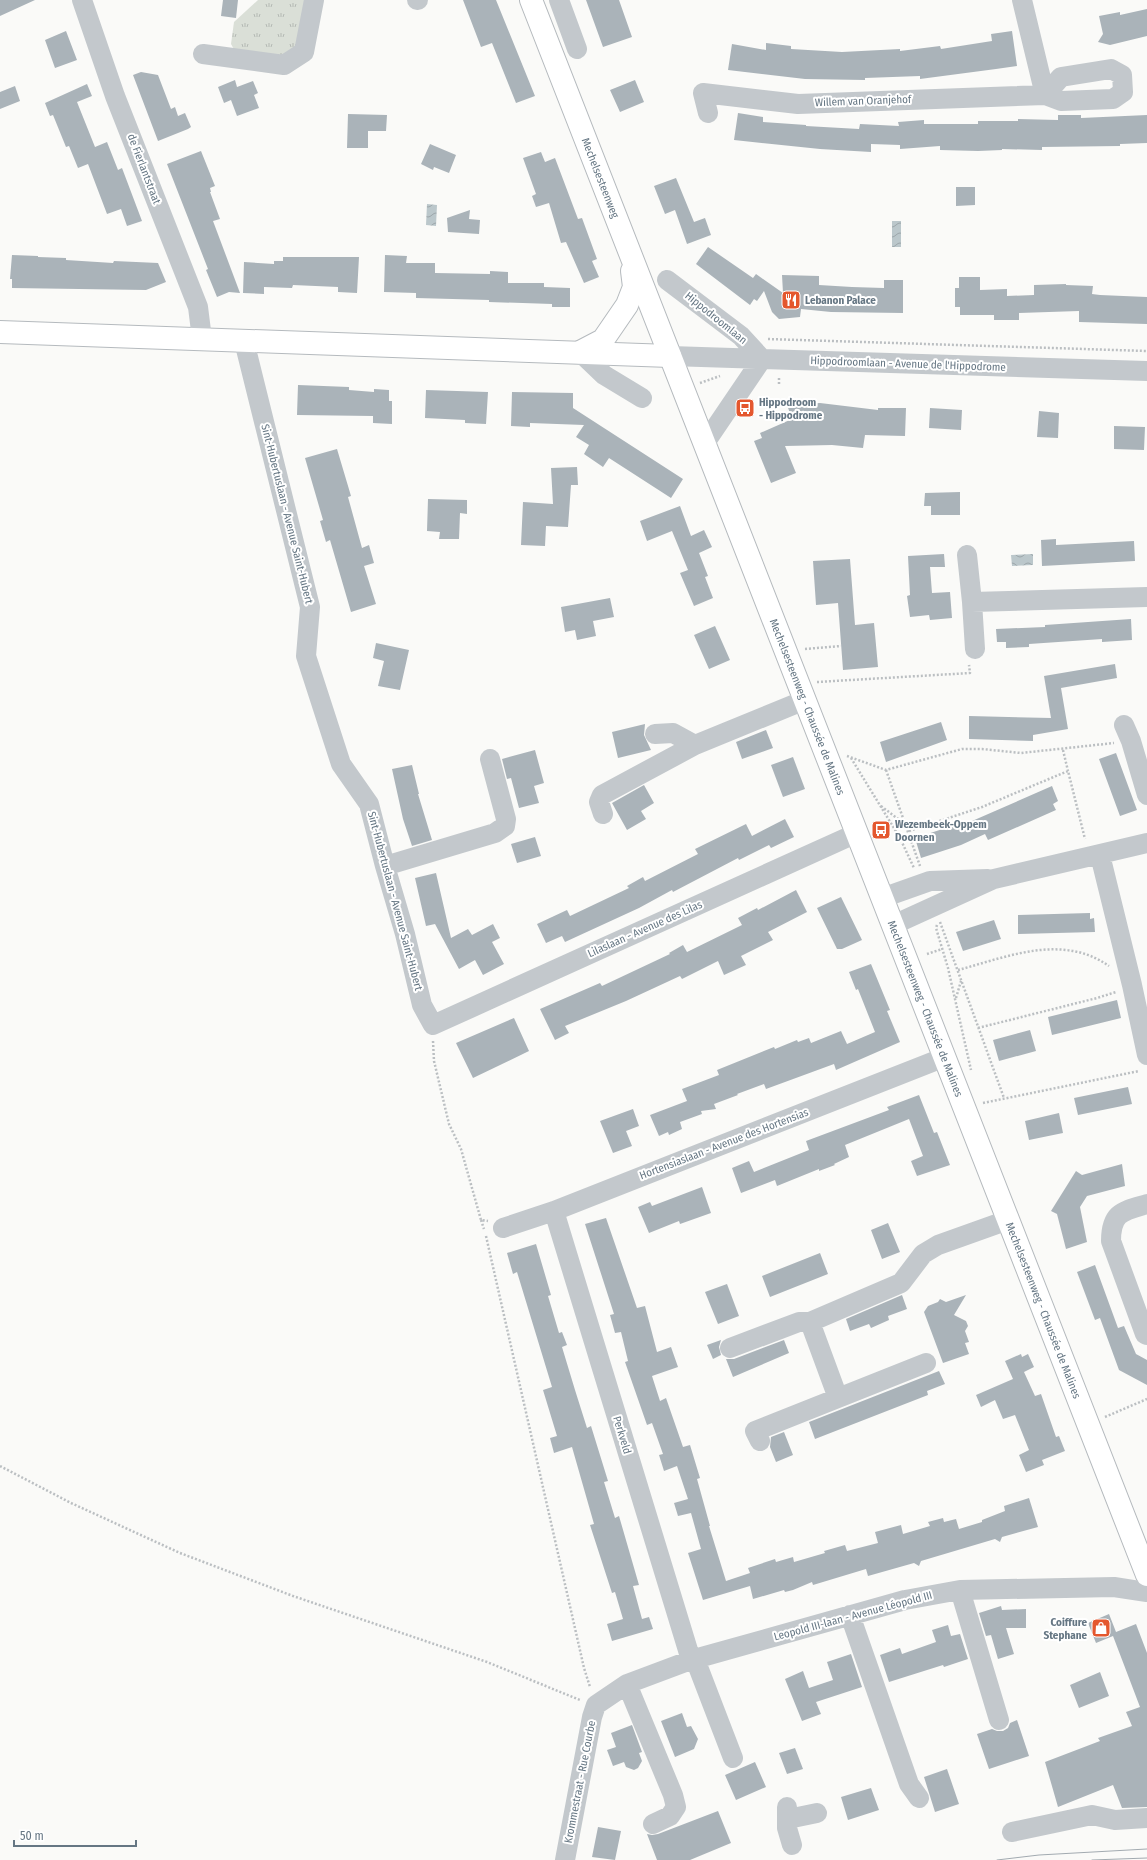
<svg xmlns="http://www.w3.org/2000/svg" width="1147" height="1860" viewBox="0 0 1147 1860" font-family="'Fira Sans Condensed',sans-serif">
<style>
.park{fill:url(#park-tufts)}
.water{fill:url(#water-waves)}
.building{fill:#aab3b9}
.lines{fill:none;stroke-linecap:round;stroke-linejoin:round}
.major-casing{stroke:#b5babe;stroke-width:24}
.path{stroke:#bbbfc2;stroke-width:2.5;stroke-dasharray:2 2;stroke-linecap:butt}
.minor{stroke:#c3c8cc;stroke-width:20}
.major{stroke:#fff;stroke-width:22}
.tram{stroke:#a2aab0;stroke-width:1}
.labels{text-anchor:middle;dominant-baseline:central;stroke-width:4;stroke-linejoin:round;paint-order:stroke}
.street-label{font-size:11px;fill:#657683;stroke:#fff}
.poi-label{font-size:11px;font-weight:bold;fill:#657683;stroke:#fff;text-anchor:start}
</style>
<defs>
<pattern id="park-tufts" width="24" height="20" patternUnits="userSpaceOnUse"><rect width="24" height="20" fill="#dadfd7"/><path d="M3 7l-1-3M5 7V3M7 7l1-3M15 17l-1-3M17 17v-4M19 17l1-3" fill="none" stroke="#b4b9b4"/></pattern>
<pattern id="water-waves" width="16" height="10" patternUnits="userSpaceOnUse"><rect width="16" height="10" fill="#bbc7cb"/><path d="M0 5q4-4 8 0t8 0" fill="none" stroke="#9ca6aa"/></pattern>
</defs>
<rect width="100%" height="100%" fill="#fafaf8"/>
<!-- park -->
<path class="park" d="M258,0H305L300,45L285,56L235,51L231,44L234,22Z"/>
<!-- water -->
<path class="water" d="M427,204L437,205L436,226L426,225Z
M892,221H901V247H892Z
M1033,554V565L1012,566L1011,555Z"/>
<!-- building -->
<path class="building" d="M0,0H35L0,16Z
M223,0H238L236,18L221,16Z
M463,0H496L535,96L516,103L492,43L481,47Z
M586,0H619L632,37L603,47Z
M1147,9V36L1110,45L1098,42L1103,34L1099,16L1120,12V15Z
M66,31L77,60L55,68L45,40Z
M1012,31L1017,66L996,69L920,79V76L865,78V80L805,79L728,70L732,44L766,50V43L791,46V49L842,52L900,49V51L940,46L941,49L992,41L991,34Z
M141,72L158,75L171,109L175,107L178,116L185,113L191,127L188,129L158,141L133,75Z
M235,80L237,87L253,81L258,93L254,95L259,108L237,116L231,100L224,103L218,87Z
M635,80L644,102L620,112L610,90Z
M87,84L92,96L77,102L95,147L107,142L118,170L122,168L142,221L127,226L121,209L107,214L88,164L78,168L69,146L66,147L53,115L50,116L45,103Z
M15,86L20,101L0,109V92Z
M738,113L763,117V122L806,125V126L859,129L860,124L899,126L898,122L924,120V124H978V121H1018V119L1058,120V115H1081V118L1147,115V143L1120,144V146L1042,147V150L1002,149V150L978,151L940,150V146L900,149V145L871,144V152L820,149L734,140Z
M348,114L387,115L386,131H368V148H347Z
M430,144L456,155L449,173L434,167L433,170L421,164Z
M201,151L215,186L210,188L211,192H210L220,219L213,221L240,293L229,292L217,297L206,270L208,269L167,164Z
M541,152L545,162L555,158L578,219L582,218L597,259L592,261L599,277L584,283L566,242L561,243L549,203L536,207L532,196L536,194L523,158Z
M676,178L694,222L705,218L711,235L687,244L675,210L665,214L654,186Z
M956,187H975V205L956,206Z
M470,210L469,219L480,220L479,234L448,232L447,218Z
M708,247L753,278L756,274L783,293L782,275L819,276V285L852,287L884,288V280H903V313L831,312L801,309L800,317L779,319L772,312L764,291L757,301L754,299L750,305L696,264Z
M12,255L38,256V257L66,258V260L113,263L114,261L158,263L166,282L146,290L12,288V279H10Z
M385,255L407,256L406,263H435V273L490,274V271L508,272V283H544V287L570,288V307H552V304L489,302V300L416,298V293L384,292Z
M283,257H359L357,293L338,292V287L293,285L292,288L264,287V294L243,293L244,262L274,264V261H283Z
M959,277H980V290L1007,289V296L1034,295V285L1066,284V285L1093,286L1092,294L1100,295L1147,297V324L1079,322V311L1019,313V320H994V315H960V307H955V288H959Z
M298,385L349,387V390L374,392V389L389,390V401H392V424L373,423V416L297,415Z
M426,390L488,392L486,424L465,423V420L425,418Z
M512,392L573,393V408L683,479L671,498L609,458L603,467L584,454L589,445L576,437L584,425L530,423V427L511,426Z
M820,403L878,410V408H906L905,436L865,435L863,448L832,445L785,446L796,473L771,483L754,441L762,438L760,433L792,419L787,405Z
M930,408L962,410L961,430L929,428Z
M1039,411L1059,413L1058,438L1037,437Z
M1114,426L1145,427L1144,450L1114,449Z
M337,449L351,496L348,497L362,548L369,545L374,563L364,566L376,604L351,612L330,540L326,542L320,521L323,520L305,458Z
M577,467L578,485H571L568,527L546,526L545,546L521,545L523,502L553,504L551,468Z
M960,492V515H931V506H924L925,493Z
M428,499L467,500V514L460,513L459,539H439L440,532L427,531Z
M680,506L691,536L704,530L712,547L699,553L708,576L705,577L713,598L694,606L680,573L688,570L672,531L647,541L640,521Z
M1056,539V545L1134,541L1135,561L1042,566L1041,540Z
M944,554L945,567H930L932,593L950,592L952,618L930,620L929,615L910,617L907,596L910,595L908,556Z
M850,559L855,625L874,623L878,667L843,670L838,603L816,605L813,561Z
M610,598L614,617L593,621L596,636L577,640L575,630L565,632L561,607Z
M1131,619L1132,640L1102,642V639L1029,644V647L1006,648V642H997L996,629L1045,627V625Z
M715,626L730,660L709,669L694,635Z
M376,643L409,650L400,690L378,686L384,661L373,658Z
M1115,664L1117,678L1061,688L1068,729L1033,735V741L969,739V716L1051,718L1044,676Z
M941,722L947,740L886,762L880,742Z
M645,724L644,735L651,750L618,758L612,732Z
M766,730L773,748L742,759L736,742Z
M535,750L544,783L534,786L539,803L519,808L511,778L507,779L502,759Z
M1116,753L1137,810L1120,816L1099,759Z
M793,757L805,789L783,797L771,765Z
M412,765L419,794H418L432,840L412,846L403,819L392,769Z
M644,785L654,803L641,811L646,819L627,830L612,803Z
M1052,786L1058,801L1053,804L1056,810L988,840L985,834L961,845L921,858L915,838L955,825L956,828Z
M785,819L794,837L771,848L769,845L739,860L738,858L673,892L672,890L639,908L565,942L562,936L546,943L537,924L567,910L570,916L629,888L627,886L643,877L645,881L698,854L695,849L746,824L752,836Z
M535,837L541,856L517,863L511,844Z
M436,873L451,938L468,929L472,935L493,924L500,938L492,942L504,964L483,975L475,960L459,969L435,924L426,926L415,878Z
M796,890L807,912L768,932L773,940L741,956L746,965L724,975L718,961L682,979L680,976L626,1001L565,1026L569,1033L555,1040L540,1009L600,983L602,986L670,954L669,953L683,945L687,952L742,925L738,918L757,908L758,910Z
M841,897L862,940L842,949H837L817,908Z
M1090,913V919L1094,918L1095,932L1018,934V915Z
M994,920L1001,939L963,951L956,932Z
M871,964L890,1010L887,1011L900,1042L836,1070L834,1064L766,1089L764,1084L737,1094L738,1095L714,1104L716,1109L701,1111L702,1114L680,1122L682,1129L669,1135L668,1132L659,1136L650,1115L687,1101L682,1089L719,1075L717,1070L774,1047L775,1049L797,1040L798,1042L809,1038L811,1043L841,1031L847,1044L875,1032L858,989L856,990L849,972Z
M1117,1000L1121,1018L1052,1035L1048,1017Z
M514,1018L529,1051L473,1078L456,1043Z
M1030,1030L1036,1051L999,1061L993,1040Z
M1128,1087L1132,1104L1078,1115L1074,1098Z
M919,1095L934,1133L937,1132L950,1165L917,1176L911,1161L923,1156L909,1119L845,1145L849,1157L834,1164L835,1165L819,1171V1169L777,1186L775,1180L741,1193L732,1168L749,1161L754,1172L809,1150L806,1141L889,1110L887,1107Z
M633,1109L639,1126L626,1131L632,1146L613,1153L600,1121Z
M1059,1113L1063,1133L1029,1140L1025,1121Z
M1122,1164L1125,1186L1087,1196L1080,1207L1087,1242L1066,1249L1057,1214L1051,1211L1076,1171L1082,1175Z
M702,1187L711,1213L680,1224L679,1221L649,1233L638,1207L650,1202L652,1206Z
M606,1218L637,1308L645,1306L657,1352L671,1347L678,1367L652,1376L660,1401L666,1398L683,1447L690,1445L700,1478L697,1479L710,1526H709L726,1581L750,1573L748,1568L775,1559L776,1562L793,1557L794,1562L825,1553L824,1551L845,1545L847,1551L878,1543L875,1532L901,1525L903,1534L930,1526L928,1522L943,1518L944,1522L956,1519L959,1529L982,1522V1520L1005,1511L1004,1506L1029,1498L1038,1527L1002,1537L1000,1542L995,1539L921,1561L919,1566L914,1563L868,1576L866,1569L813,1585L812,1582L793,1590L785,1592L784,1590L753,1599L750,1586L703,1600L688,1553L701,1549L691,1513L678,1516L674,1503L688,1499L677,1466L664,1471L659,1455L663,1454L652,1423L647,1425L625,1362L628,1361L621,1332L615,1333L610,1315L614,1314L585,1224Z
M888,1223L900,1252L882,1259L871,1230Z
M536,1244L551,1295L548,1296L559,1333L562,1332L567,1345L562,1347L575,1390L587,1428L591,1426L608,1481L604,1482L615,1518L619,1516L639,1585L633,1586L642,1619L649,1617L653,1629L612,1641L607,1624L623,1619L615,1592L612,1593L590,1525L594,1524L572,1447L554,1453L550,1438L557,1436L543,1390L552,1387L517,1272L513,1274L507,1253Z
M820,1253L828,1274L770,1297L762,1276Z
M1095,1265L1118,1328L1124,1326L1136,1354L1147,1360V1385L1119,1370L1100,1318L1095,1320L1077,1272Z
M727,1284L739,1316L718,1324L705,1292Z
M902,1295L907,1309L888,1316L889,1320L871,1328L869,1324L850,1331L846,1319Z
M966,1295L954,1315L966,1321L968,1326L965,1331L969,1342L965,1343L969,1354L943,1363L924,1312L928,1306L938,1302L940,1299L946,1302Z
M721,1340L719,1347L721,1355L713,1359L707,1345Z
M784,1340L789,1353L733,1377L726,1359H734Z
M1021,1354L1022,1357L1028,1354L1034,1367L1024,1372L1035,1396L1041,1394L1056,1437L1059,1436L1065,1451L1042,1460L1044,1465L1026,1472L1019,1455L1029,1450L1015,1415L1003,1419L995,1400L981,1407L976,1395L1013,1379L1005,1361Z
M939,1371L945,1384L927,1391L928,1395L815,1439L809,1422Z
M784,1432L793,1455L776,1462L770,1447L771,1437Z
M1001,1606L1002,1610L1026,1609V1628H1006L1014,1654L998,1659L991,1635L986,1636L979,1613Z
M1109,1614L1116,1632L1136,1624L1147,1653V1807L1122,1808L1113,1785L1058,1807L1045,1762L1100,1741L1098,1738L1132,1726L1126,1712L1140,1707L1113,1636L1096,1643L1088,1623Z
M948,1625L951,1636L960,1634L968,1659L944,1667L943,1665L889,1682L880,1655L900,1648L902,1654L936,1642L932,1630Z
M851,1654L862,1687L816,1702L821,1714L802,1721L785,1679L803,1671L809,1688L833,1680L827,1662Z
M1100,1672L1109,1696L1079,1708L1070,1685Z
M682,1713L687,1727L691,1726L698,1739L694,1749L675,1757L661,1721Z
M1017,1720L1029,1756L989,1769L977,1734L992,1729L997,1731H1003L1008,1728L1010,1723Z
M632,1725L642,1752L639,1753L642,1761L638,1768L634,1770L626,1767L624,1762L613,1766L607,1750L616,1747L611,1733Z
M795,1748L803,1769L787,1774L779,1753Z
M755,1762L766,1787L736,1800L725,1775Z
M947,1769L959,1804L935,1812L924,1777Z
M871,1788L879,1810L848,1820L841,1797Z
M718,1811L731,1843L690,1860H657L647,1834L652,1835L658,1834Z
M598,1827L621,1831L615,1860L592,1857Z"/>
<g class="lines">
<!-- major casing -->
<g class="major-casing">
<g id="major">
<path id="s1" d="M531,0L1147,1575"/>
<path d="M0,332L670,356"/>
<path d="M580,352L603,340L627,305L634,287L632,271"/>
</g>
</g>
<!-- path -->
<path class="path" d="M768,339L1147,351
M700,383L720,376
M779,384V377
M805,649L841,646
M817,682L970,673L969,665
M1063,750L1068,771
M847,756L886,770L962,749H982L1021,753L1114,743
M851,758L900,838L914,868
M886,770L920,866
M881,806L906,825
M909,831L982,807L1068,771L1085,839
M940,922L1004,1098
M937,925L936,928L948,968L971,1070
M927,954L942,949
M958,970C1007,957 1062,933 1109,966
M956,998L961,981
M978,1028L1097,998L1116,992
M433,1041L434,1061L449,1124L461,1149L481,1220L488,1221
M983,1103L1139,1071
M481,1220L484,1229
M486,1236L584,1668L590,1687
M1105,1417L1147,1399
M0,1466L71,1503L180,1553L293,1596L487,1662L580,1700"/>
<!-- minor -->
<path class="minor" d="M82,0L115,96L198,307L202,339
M417,0H418
M559,0L577,49
M1022,0L1045,95
M203,54L284,65L304,52L314,0
M708,113L703,93L798,104L1045,95L1061,101L1113,99L1123,92L1122,75L1111,69L1061,77L1045,95
M667,280L741,336L762,359
M244,341L310,607L306,656L341,764L369,804L385,866L405,934L422,1005L433,1025L857,833
M580,352L604,375L642,398
M670,356L1147,371
M705,443L762,359
M967,555L972,602L975,649
M972,602L1147,597
M1124,725L1131,741L1147,795
M655,734L673,733L695,745
M603,814L599,802L602,795L695,745L805,700
M1100,855L1132,985L1147,1055
M385,866L495,833L505,826L506,819L490,759
M882,898L930,881L988,879
M893,925L994,879L1147,843
M1147,1204C1123,1211 1111,1212 1111,1241L1145,1334L1147,1335
M554,1211L691,1660
M503,1228L554,1211L945,1057
M730,1348L799,1322H810
M926,1363L838,1398L810,1322L901,1283L923,1254L938,1245L1008,1220
M760,1441L755,1431L838,1398
M960,1590L999,1720
M850,1615L909,1784L919,1798
M695,1659L733,1758
M627,1684L673,1795L676,1807L670,1816L653,1824
M787,1807V1828L792,1845
M788,1819L817,1813
M1012,1832L1092,1815L1115,1820L1147,1818
M565,1860L592,1717L596,1705L627,1684L691,1660L905,1600L960,1590L1114,1587L1147,1592"/>
<!-- major -->
<use href="#major" class="major"/>
<!-- tram -->
<path class="tram" d="M997,1860L1039,1855L1147,1849
M1092,1860L1147,1858"/>
</g>
<!-- icons -->
<defs>
<g id="restaurant-square" transform="scale(1)"><rect x="-9" y="-9" width="18" height="18" rx="4" fill="#e4572e" stroke="#fff"/><path d="M-5-6h1v4h1v-4h1v4h1v-4h1v5L-1.5 .5V6h-2V.5L-5-1ZM5-6V6H3V1.5H1.5Q1.5-4 5-6Z" fill="#fff"/></g>
<g id="bus-square" transform="scale(1)"><rect x="-9" y="-9" width="18" height="18" rx="4" fill="#e4572e" stroke="#fff"/><path d="M-5-6H5V4H4V6H2V4H-2V6H-4V4H-5ZM-3.5-4V0h7V-4ZM-3.5 1.2v1.5H-2V1.2ZM2 1.2v1.5H3.5V1.2Z" fill="#fff"/></g>
<g id="shop-square" transform="scale(1)"><rect x="-9" y="-9" width="18" height="18" rx="4" fill="#e4572e" stroke="#fff"/><path d="M-5-2.5h2.3a2.7 3.5 0 0 1 5.4 0H5L5.5 6h-11ZM-1.5-2.5h3a1.5 2.3 0 0 0-3 0Z" fill="#fff"/></g>
</defs>
<g fill-rule="evenodd">
<use href="#restaurant-square" x="791" y="300"/>
<use href="#bus-square" x="745" y="408"/>
<use href="#bus-square" x="881" y="830"/>
<use href="#shop-square" x="1101" y="1628"/>
</g>
<g class="labels">
<!-- street labels -->
<g class="street-label">
<text transform="translate(863 101) rotate(-2)">Willem van Oranjehof</text>
<text transform="translate(144 169) rotate(69)">de Fierlantstraat</text>
<text stroke="none"><textPath href="#s1" startOffset="191">Mechelsesteenweg</textPath></text>
<text transform="translate(716 318) rotate(39)">Hippodroomlaan</text>
<text transform="translate(908 364) rotate(2)">Hippodroomlaan - Avenue de l'Hippodrome</text>
<text transform="translate(287 514) rotate(76)">Sint-Hubertuslaan - Avenue Saint-Hubert</text>
<text stroke="none"><textPath href="#s1" startOffset="759">Mechelsesteenweg - Chaussée de Malines</textPath></text>
<text transform="translate(395 901) rotate(75)">Sint-Hubertuslaan - Avenue Saint-Hubert</text>
<text transform="translate(645 929) rotate(-24)">Lilaslaan - Avenue des Lilas</text>
<text stroke="none"><textPath href="#s1" startOffset="1083">Mechelsesteenweg - Chaussée de Malines</textPath></text>
<text transform="translate(724 1144) rotate(-21)">Hortensiaslaan - Avenue des Hortensias</text>
<text stroke="none"><textPath href="#s1" startOffset="1407">Mechelsesteenweg - Chaussée de Malines</textPath></text>
<text transform="translate(622 1435) rotate(73)">Perkveld</text>
<text transform="translate(853 1616) rotate(-15)">Leopold III-laan - Avenue Léopold III</text>
<text transform="translate(580 1782) rotate(-79)">Krommestraat - Rue Courbe</text>
</g>
<!-- poi labels -->
<g class="poi-label">
<text x="805" y="300">Lebanon Palace</text>
<text x="759" y="402">Hippodroom<tspan x="759" dy="13">- Hippodrome</tspan></text>
<text x="895" y="824">Wezembeek-Oppem<tspan x="895" dy="13">Doornen</tspan></text>
<text x="1087" y="1622" text-anchor="end">Coiffure<tspan x="1087" dy="13">Stephane</tspan></text>
</g>
</g>
<!-- scale -->
<path d="M14 1840v6h122v-6" fill="none" stroke="#657683" stroke-width="2"/>
<text x="20" y="1840" font-size="12" fill="#657683" stroke="#ffffff" stroke-width="3" paint-order="stroke">50 m</text>
</svg>
